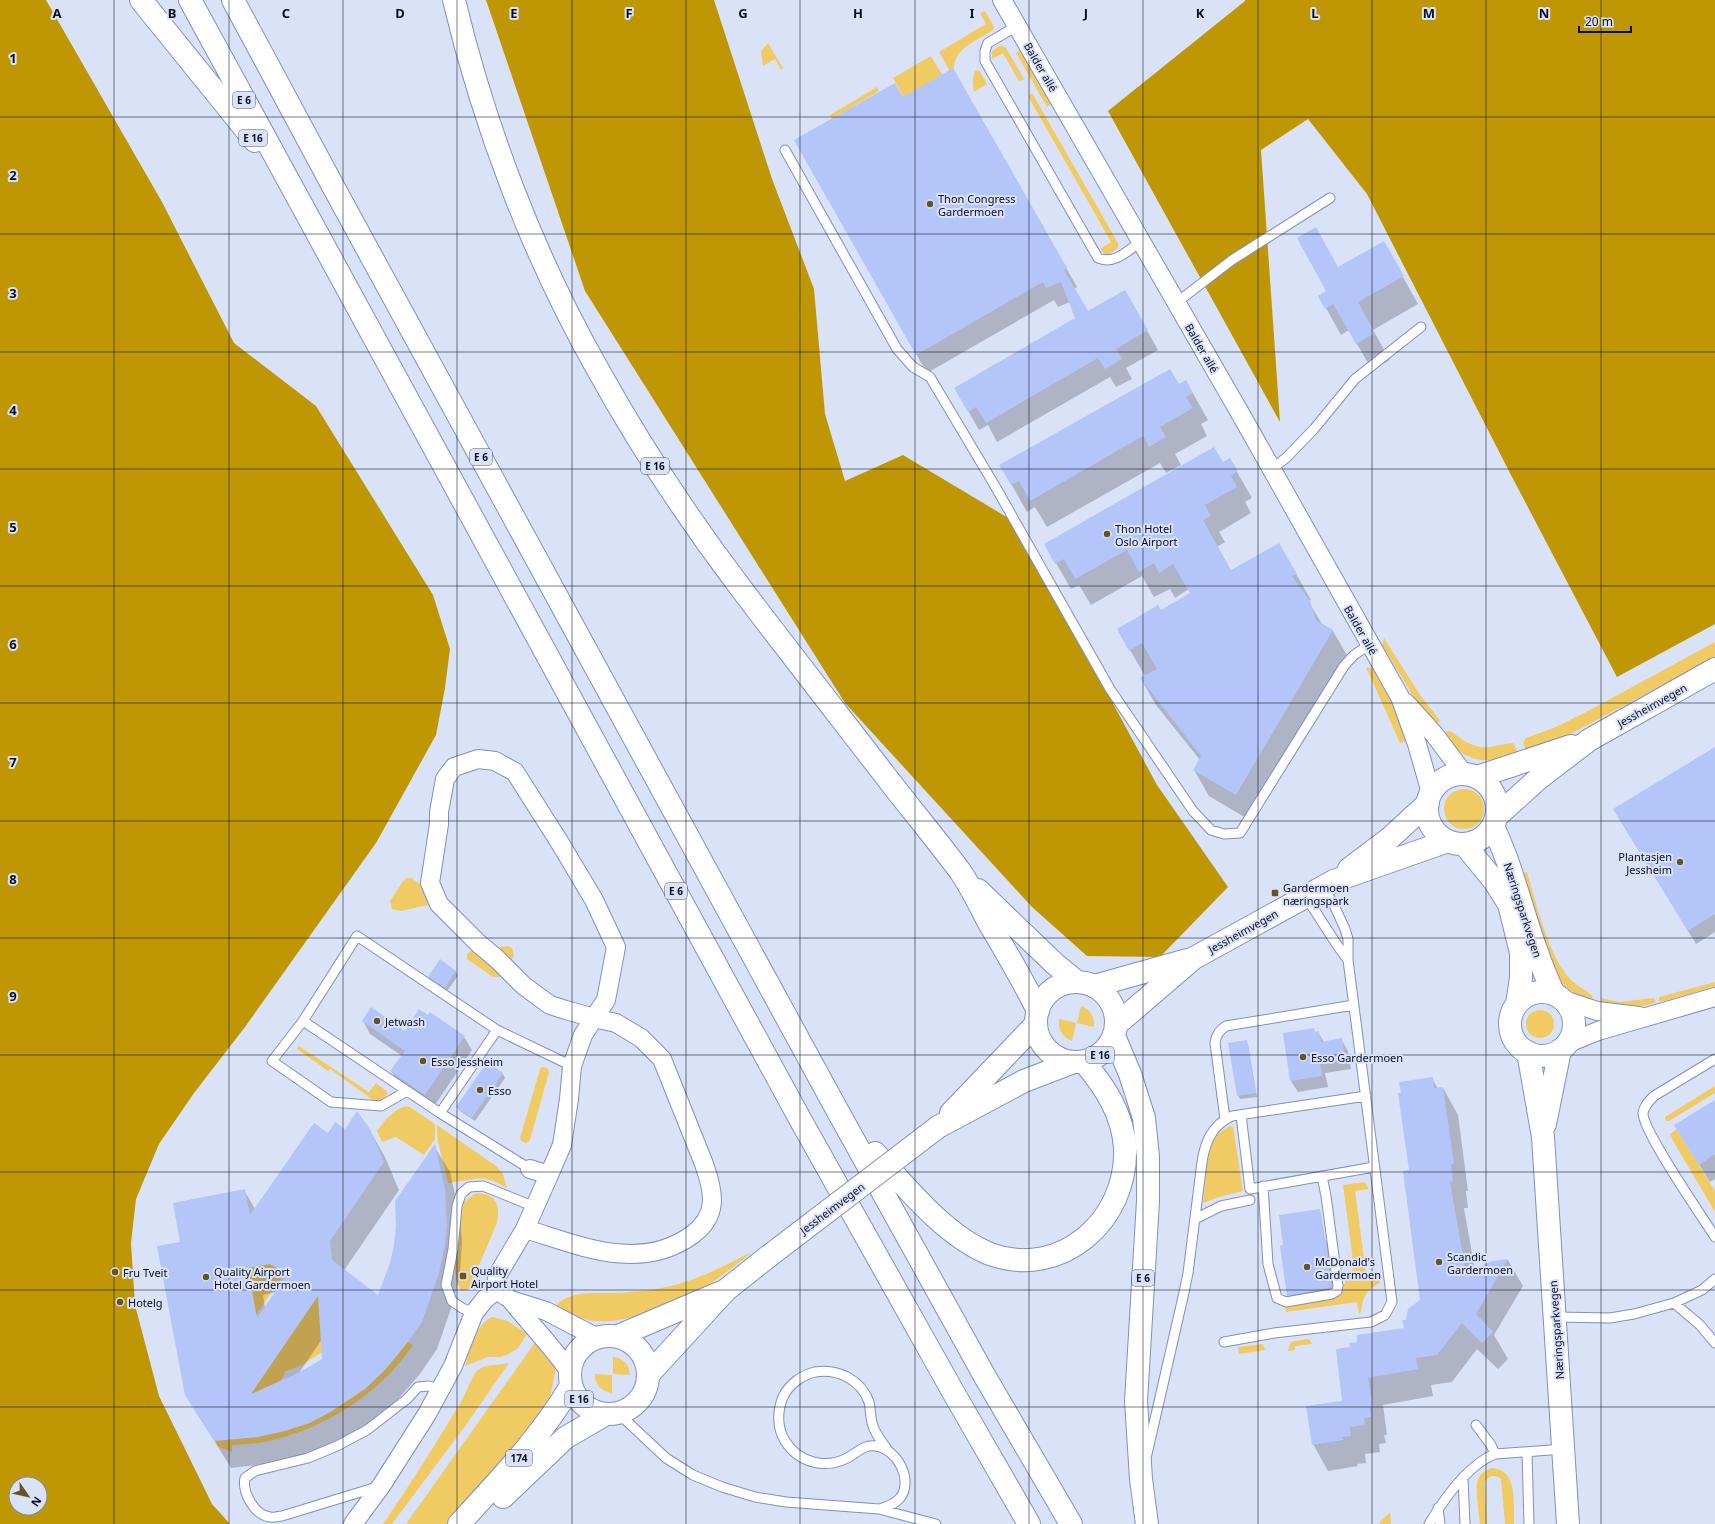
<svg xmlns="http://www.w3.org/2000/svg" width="1715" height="1524" viewBox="0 0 1715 1524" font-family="'Noto Sans',sans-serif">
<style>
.green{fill:#f0cb64}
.forest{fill:#bf9705;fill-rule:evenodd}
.shadow{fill:#0003;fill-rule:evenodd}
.building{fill:#b3c5f9;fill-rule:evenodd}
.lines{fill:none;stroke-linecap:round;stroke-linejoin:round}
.service-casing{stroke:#7f90c1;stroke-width:11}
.minor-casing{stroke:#7f90c1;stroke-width:20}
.tertiary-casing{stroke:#7f90c1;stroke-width:24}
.secondary-casing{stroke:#7f90c1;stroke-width:24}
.primary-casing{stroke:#7f90c1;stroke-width:24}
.trunk-casing{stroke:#7f90c1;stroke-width:24}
.motorway-casing{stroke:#7f90c1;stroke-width:24}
.service{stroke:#fff;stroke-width:9}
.minor{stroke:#fff;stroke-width:18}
.tertiary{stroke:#fff;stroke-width:22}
.secondary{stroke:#fff;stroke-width:22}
.primary{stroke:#fff;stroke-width:22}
.trunk{stroke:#fff;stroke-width:22}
.motorway{stroke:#fff;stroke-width:22}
.trunk-bridge-casing{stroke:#7f90c1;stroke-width:24;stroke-linecap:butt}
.trunk-bridge{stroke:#fff;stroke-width:22}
.grid{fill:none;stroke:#090e20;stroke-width:1;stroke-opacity:0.55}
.poi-dot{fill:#665422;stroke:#dae2f7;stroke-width:1.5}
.labels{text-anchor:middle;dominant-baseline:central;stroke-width:4;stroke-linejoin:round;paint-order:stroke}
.shield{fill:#dae2f7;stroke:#484e60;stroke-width:1}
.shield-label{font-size:10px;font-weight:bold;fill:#090e20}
.street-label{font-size:11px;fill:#090e20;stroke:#dae2f7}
.poi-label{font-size:11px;fill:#090e20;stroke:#dae2f7;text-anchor:start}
.grid-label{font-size:13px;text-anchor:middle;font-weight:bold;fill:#090e20;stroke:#dae2f7;stroke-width:4;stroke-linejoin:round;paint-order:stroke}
</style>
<rect width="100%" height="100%" fill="#dae2f7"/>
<!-- green -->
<path class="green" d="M985,11L993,25L994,29C973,45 951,46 954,78L939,52L986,24L980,13Z
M768,43L783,68L781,70L775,59L763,66L761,51Z
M1001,45L1006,48L1024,79L1019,81L1003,53L992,59V51Z
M1020,50L1051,104L1047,107L1016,53Z
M931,56L943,76L904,98L893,78Z
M979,70L987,84L974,92C973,84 972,78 975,71Z
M877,87L879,91L832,119L830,115Z
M1032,93L1118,243V248L1109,254H1105L1100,249L1111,242L1028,96Z
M1384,638L1420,695L1440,720L1439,722L1435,724L1412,694L1382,645Z
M1715,642V657L1567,736L1526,750L1523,743L1526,738L1556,727L1588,711Z
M1366,667L1373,669C1385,691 1401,716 1406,741L1400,743Z
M1447,731C1454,731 1460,739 1466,742C1486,752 1494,745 1513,743L1520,755C1484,763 1466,765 1443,733Z
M1444 809a20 20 0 1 1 40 0a20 20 0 1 1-40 0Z
M1527,872C1536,902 1548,955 1570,979C1576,985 1585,990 1592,995L1593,1001L1578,996L1566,987L1558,978L1554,970L1520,874Z
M407,878H411L438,897L437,903L401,911L392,909L390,901L403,881Z
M508,946L512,948L514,956L500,977H493L467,959V954L471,951Z
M1715,982V987L1660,1002L1659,1000V997Z
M1601,998L1619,1002L1654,998L1656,1002C1644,1009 1616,1006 1602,1004Z
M1081,1006C1090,1009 1095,1017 1094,1027L1077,1023Z
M1526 1024a14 14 0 1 1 28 0a14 14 0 1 1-28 0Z
M1059,1019L1076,1023L1072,1041C1062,1037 1058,1029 1059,1019Z
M299,1046L369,1092L376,1083L388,1092C386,1098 380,1102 373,1100L330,1069L328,1071L297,1049Z
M542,1067L547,1068L549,1072L530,1140L526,1143L521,1141L520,1138L540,1069Z
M1715,1086V1093L1669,1121H1666L1665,1117Z
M406,1106L410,1107L435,1124V1139L424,1155L396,1137L382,1142L377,1131C385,1120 392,1110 406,1106Z
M437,1125L496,1166L503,1174L507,1188L494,1181L481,1178L448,1183C445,1164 436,1144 437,1125Z
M1231,1126L1233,1127L1234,1133L1243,1191L1219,1197L1203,1203C1208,1179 1201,1136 1231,1126Z
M1677,1129L1715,1191V1212L1672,1139L1670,1134Z
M1365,1182L1369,1189L1355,1191L1367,1281L1380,1279V1283C1366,1290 1363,1297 1361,1312L1359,1314L1357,1302L1286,1312L1285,1307L1337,1298C1345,1288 1345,1276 1354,1268L1343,1185Z
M474,1194C495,1191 501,1205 497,1223L471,1284L468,1289L464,1291H461L457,1281L455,1271L461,1211L463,1203Z
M751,1252L745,1258C729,1270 712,1284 694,1293C668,1307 625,1324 595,1321C581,1320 567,1313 554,1308C568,1288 600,1294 621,1293C636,1291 651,1291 666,1287C696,1281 724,1266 751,1252Z
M271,1262L285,1272L246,1330L252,1290L248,1268Z
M332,1270L325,1350L302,1365L284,1372L285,1374L244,1431L406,1341L413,1345C379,1395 324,1429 265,1442C254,1444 243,1444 232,1445V1452L217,1446L216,1440Z
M492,1317L508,1321L527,1334L518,1348L509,1354L501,1357H488L465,1366C470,1350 475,1325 492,1317Z
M1307,1339L1310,1340L1312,1344L1295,1346V1350L1288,1351L1291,1342Z
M536,1341L552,1360L556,1368L550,1398L538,1420L481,1487L447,1524H406Z
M1263,1344L1265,1350L1239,1354L1238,1347Z
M613,1357C623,1358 629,1364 630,1375L613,1374Z
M509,1363L466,1425L392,1524H383C411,1483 438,1441 463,1398C467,1391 473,1373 479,1369C488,1363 499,1366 509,1363Z
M595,1374L612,1375V1393C601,1391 595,1385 595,1374Z
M1492,1468C1519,1470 1513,1504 1514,1524H1505L1501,1479C1496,1474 1488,1475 1485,1482L1487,1524H1480C1479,1513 1474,1485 1479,1477C1482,1472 1487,1470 1492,1468Z
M1390,1512L1391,1524H1380V1522Z"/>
<!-- forest -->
<path class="forest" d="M0,0H46L162,202L234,343L316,406L433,595L450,649L445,688L436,735L376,843L245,1027L194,1093L159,1144L136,1199L131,1243L135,1305L159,1396L212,1504L230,1524H0ZM16,1484H40V1508H16Z
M486,0H714L772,179L814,289L825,414L845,481L903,455L1015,522L1157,785L1228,887L1160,957L1087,956L1032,907L845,703L585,291Z
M1245,0H1715V624L1617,677L1511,475L1367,194L1308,119L1261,150L1280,422L1108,111L1245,1Z"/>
<!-- shadow -->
<path class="shadow" d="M953,69L1077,287L1074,289L1087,312L1125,291L1158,350L1126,368L1132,379L1116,387L1110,377L997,442L988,425L979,430L955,388L1076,318L1070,302L1058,307L1054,300L927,373L795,141L903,98Z
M1338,268L1399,270L1418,304L1373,330L1390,360L1372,370L1349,330L1341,335L1326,308L1328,291Z
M1186,381L1208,420L1201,424L1207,436L1175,454L1181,465L1166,473L1160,463L1047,527L1035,507L1027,512L1001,466Z
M1230,460L1252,498L1245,502L1251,513L1219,532L1225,542L1217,547L1231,571L1279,544L1311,600L1308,601L1322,624L1333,631L1348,657L1251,821L1209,796L1194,770L1200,760L1156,705L1141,679L1145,676L1118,629L1161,611L1192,594L1189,589L1175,598L1170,589L1154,597L1142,576L1091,605L1079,585L1071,589L1045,544Z
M1715,749V932L1696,944L1622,823Z
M440,961L456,972L458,976L447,991L432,981L429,977Z
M430,1014L464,1037L472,1050L433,1108L399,1084L391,1071L402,1056L370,1034L363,1021L405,1032Z
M1314,1030L1315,1033L1318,1032L1324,1042L1341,1039L1348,1051L1351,1069L1325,1073L1328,1087L1298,1092L1291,1081Z
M1246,1041L1248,1045L1257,1097L1240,1099L1238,1095Z
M503,1074L505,1078L475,1121L460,1111L457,1107Z
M1432,1078L1438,1089L1443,1088L1458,1115L1468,1191H1466L1468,1208H1464L1475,1270L1493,1262L1508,1260L1523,1286L1494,1335L1508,1359L1498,1369L1477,1349L1452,1382L1431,1385L1433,1396L1383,1405L1387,1435H1384L1386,1443L1379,1444L1380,1452L1365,1454L1366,1463L1357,1464L1358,1466L1328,1471L1313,1444L1343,1402L1351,1348L1358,1342L1405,1329L1406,1321L1421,1301L1410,1171Z
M1715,1101V1179L1710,1182L1686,1143Z
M369,1129L385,1157L399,1190L345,1269L346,1271L379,1297L434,1146L450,1172L460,1217L462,1242L460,1273L454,1300L437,1349L420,1374L399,1398L380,1416L358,1432L325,1449L274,1463L231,1468L186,1395L181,1242L244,1190L255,1209L329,1134L345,1130ZM276,1292L265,1308L263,1295ZM322,1339L323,1359L297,1376Z
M1319,1210L1321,1214L1325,1240L1328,1245L1333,1291L1290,1299L1288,1295L1284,1246Z"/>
<!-- building -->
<path class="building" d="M953,68L1067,268L1064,270L1088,311L1125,290L1148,330L1116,349L1122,359L1105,369L1098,358L986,423L976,407L968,412L954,388L1075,318L1061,282L1046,288L1043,282L916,355L794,140L895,83L903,97Z
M1316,227L1338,267L1384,241L1404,276L1358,302L1375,333L1356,344L1333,304L1325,309L1318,296L1326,291L1297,238Z
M1170,369L1179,384L1186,380L1193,393L1186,397L1193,408L1160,427L1166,437L1149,447L1143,436L1030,501L1019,481L1011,485L999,465Z
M1214,447L1223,462L1230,458L1238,471L1231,476L1237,487L1205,505L1211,516L1203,520L1231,570L1279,543L1297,574L1292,576L1310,601L1316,620L1333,630L1236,795L1193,770L1201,756L1140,678L1157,669L1142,643L1129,651L1117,629L1158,605L1161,610L1190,593L1173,564L1159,573L1154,563L1139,572L1127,550L1075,579L1064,559L1055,564L1044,544Z
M1715,747V914L1688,931L1613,809Z
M440,959L456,971L445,988L428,977Z
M371,1007L405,1031L419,1009L428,1015L430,1012L465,1036L425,1095L390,1071L405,1051L362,1021Z
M1314,1028L1315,1032L1319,1031L1321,1042L1342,1038L1345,1058L1320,1062L1322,1076L1290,1081L1283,1033Z
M1247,1040L1256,1093L1237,1096L1228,1043Z
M487,1062L503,1073L472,1118L456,1107Z
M1433,1077L1434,1088L1443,1087L1454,1164H1451L1453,1181L1450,1182L1466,1273L1492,1261L1508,1259L1476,1314L1493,1332L1482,1343L1462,1323L1437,1355L1416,1358L1418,1369L1368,1378L1373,1408H1370L1371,1417L1364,1418L1365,1425L1350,1427L1351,1436L1342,1437L1343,1440L1312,1445L1306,1406L1342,1401L1336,1349L1350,1347L1349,1343L1357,1342V1335L1404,1328L1402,1320H1406L1408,1309L1420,1300L1403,1171L1409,1170L1398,1093H1401L1399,1082Z
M1715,1100V1154L1699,1165L1674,1125Z
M357,1111L370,1129L384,1162L330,1241L332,1260L378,1295L390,1263L394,1245L396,1226L395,1201L435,1144L445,1189L447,1225L445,1245L439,1273L422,1322L404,1347L384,1371L365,1389L332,1411L310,1423L285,1431L258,1437L214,1441L185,1395L157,1246L180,1242L173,1203L245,1189L250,1215L314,1123L328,1133L335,1122L345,1129ZM270,1264L287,1275L257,1318L248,1268ZM318,1296L322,1359L300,1372L251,1394Z
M1320,1209L1324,1240H1326L1332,1287L1287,1296L1280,1246L1283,1245L1279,1215Z"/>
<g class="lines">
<!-- service casing -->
<g class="service-casing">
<path id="service" d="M1017,26L988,43L985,51V61L1098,258C1114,265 1128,251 1141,241
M785,150L897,349L913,367L930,377L995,486L1110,689L1193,811L1211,830L1224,834L1240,833L1344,666L1354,655L1369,645
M1176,303L1232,260L1330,198
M1271,469L1286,458L1314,429L1355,379L1421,327
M1306,897L1337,945L1348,960
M303,1021L440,1113
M497,1030L440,1113L530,1169
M1715,1059L1654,1096C1649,1101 1644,1106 1643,1113C1642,1130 1703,1218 1715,1237
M407,1091L381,1106L331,1102L272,1061L303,1021L357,936L497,1030L572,1066
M1241,1115L1250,1189L1374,1167
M1225,1119L1215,1043C1216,1036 1219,1030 1226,1026L1354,1005
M1263,1186L1268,1264L1277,1298L1286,1302L1332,1294L1337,1291L1338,1286L1326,1196L1322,1176
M1195,1219L1221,1206L1250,1200
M1674,1303L1700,1325L1715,1343
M474,1313L462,1308L452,1301L446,1285L453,1249L457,1206L461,1194L469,1187L483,1186L535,1207
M1556,1317L1610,1318L1634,1314L1674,1303L1702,1290L1715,1279
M1224,1342L1274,1333L1371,1322L1385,1315L1392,1302L1348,960V939L1345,929L1334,905L1323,887
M618,1413L666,1458L693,1475L722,1487L755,1497L786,1502L879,1509L936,1524
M1476,1425L1491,1445L1495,1454
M1527,1452L1529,1524
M1147,1454L1183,1297L1188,1273L1202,1162C1205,1142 1212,1125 1232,1116L1366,1096
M1463,1478L1465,1524
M377,1487L282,1516C278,1516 274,1518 270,1517C254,1515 242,1492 245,1478L255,1471L308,1458L337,1446L367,1430L407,1399L418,1387L428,1386L441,1389
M1438,1508L1440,1524
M879,1509C887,1507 895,1504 900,1498C914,1480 897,1449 876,1446C865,1444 858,1452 849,1457C826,1470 799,1463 785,1441C777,1428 777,1411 783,1397C789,1384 802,1375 815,1372C838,1368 861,1380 869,1402C871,1410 870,1418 873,1426C876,1435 882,1442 887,1449
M1429,1524C1444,1499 1467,1465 1495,1454L1564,1449"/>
</g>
<!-- minor casing -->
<g class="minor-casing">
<path id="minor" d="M1002,0L1244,420L1400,697L1417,744L1431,793
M1406,703L1434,734L1464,774
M1561,999L1597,1011L1639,1016
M1566,1044L1598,1031L1715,997
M525,1229C579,1245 639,1273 692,1235C719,1215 714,1192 704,1164L662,1059L641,1038L616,1023L594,1018L566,1010L550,1005L524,986L497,959L479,944L439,904L430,883L439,824V812L445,779L454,767L478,759L495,761L515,772L560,843L594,900L616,947L606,1000L594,1018L583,1035L572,1066L569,1099L562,1145L549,1175
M507,1297C498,1292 496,1285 497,1276L525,1229L549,1175L530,1169
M570,1372C552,1346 530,1324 511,1300L546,1311L596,1337
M353,1524L381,1486L427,1414L453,1366L474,1313L485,1299L498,1289"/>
</g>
<!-- tertiary casing -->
<g class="tertiary-casing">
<path id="tertiary" d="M1493,826C1500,842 1507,858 1512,875C1525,915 1536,956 1554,994
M1464,844L1495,882L1509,904L1521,953V978L1517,1004
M1510 1024a32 32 0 1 1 64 0a32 32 0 1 1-64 0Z
M1528,1052L1543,1137L1568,1524
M1545,1124L1560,1050"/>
</g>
<!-- secondary casing -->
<g class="secondary-casing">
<path id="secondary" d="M1427 809a35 35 0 1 1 70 0a35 35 0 1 1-70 0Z
M1477,777L1571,746
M1497,816L1538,779L1589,740L1715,669
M1349,869L1390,838L1428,803
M1094,986L1187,960
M1117,1024L1194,958L1334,881L1448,841"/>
</g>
<!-- primary casing -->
<g class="primary-casing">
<path id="primary" d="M503,1497L565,1438L606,1414
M459,1524C500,1479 540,1438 571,1386"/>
</g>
<!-- trunk casing -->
<g class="trunk-casing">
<path id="trunk" d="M454,0C484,126 533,255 597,368C640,446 689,520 743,591C793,657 844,722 894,787C916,815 939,843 960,871C971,887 980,906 989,923C1006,952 1023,980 1038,1011
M978,890L1055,964L1077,982
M1036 1022a40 40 0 1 1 80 0a40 40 0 1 1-80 0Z
M951,1113L1036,1024
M938,1127L1024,1081L1071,1063
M570 1375a39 39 0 1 1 78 0a39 39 0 1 1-78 0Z
M618,1336L719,1293
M649,1374L726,1290L769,1256"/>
</g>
<!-- motorway casing -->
<g class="motorway-casing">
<path id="motorway" d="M141,0L255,141
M190,0L800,1119L952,1390L1029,1524
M233,0L334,188L836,1108L984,1375L1071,1524
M1114,1036L1130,1074L1144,1118L1148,1157V1201L1136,1401L1141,1479L1147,1524
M875,1153C907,1188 945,1236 990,1254C1061,1280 1128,1220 1125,1148C1123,1114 1105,1087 1084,1062"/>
</g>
<!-- service -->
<use href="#service" class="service"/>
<!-- minor -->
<use href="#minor" class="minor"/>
<!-- tertiary -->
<use href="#tertiary" class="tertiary"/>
<!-- secondary -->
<use href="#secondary" class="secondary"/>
<!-- primary -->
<use href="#primary" class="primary"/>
<!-- trunk -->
<use href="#trunk" class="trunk"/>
<!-- motorway -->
<use href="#motorway" class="motorway"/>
<!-- trunk-bridge casing -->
<g class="trunk-bridge-casing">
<path id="trunk-bridge" d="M769,1256L938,1127"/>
</g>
<!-- trunk-bridge -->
<use href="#trunk-bridge" class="trunk-bridge"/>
</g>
<!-- grid -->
<path class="grid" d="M114,0V1524M229,0V1524M343,0V1524M457,0V1524M572,0V1524M686,0V1524M800,0V1524M915,0V1524M1029,0V1524M1143,0V1524M1258,0V1524M1372,0V1524M1486,0V1524M1601,0V1524M0,117H1715M0,234H1715M0,352H1715M0,469H1715M0,586H1715M0,703H1715M0,821H1715M0,938H1715M0,1055H1715M0,1172H1715M0,1290H1715M0,1407H1715"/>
<!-- markers -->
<g class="poi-dot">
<circle cx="930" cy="204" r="4"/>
<circle cx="1107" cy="534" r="4"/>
<circle cx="1680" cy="862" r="4"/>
<rect x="1271" y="889" width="8" height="8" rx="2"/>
<circle cx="377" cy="1021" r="4"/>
<circle cx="1303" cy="1057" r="4"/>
<circle cx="423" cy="1061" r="4"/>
<circle cx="480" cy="1090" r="4"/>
<circle cx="1439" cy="1262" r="4"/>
<circle cx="1307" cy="1267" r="4"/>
<circle cx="115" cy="1272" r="4"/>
<rect x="459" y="1272" width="8" height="8" rx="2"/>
<circle cx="206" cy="1277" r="4"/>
<circle cx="120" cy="1302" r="4"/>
</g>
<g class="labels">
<!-- shield labels -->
<g class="shield">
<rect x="233" y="92" width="22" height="16" rx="3"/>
<rect x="239" y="130" width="28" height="16" rx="3"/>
<rect x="470" y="449" width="22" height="16" rx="3"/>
<rect x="641" y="458" width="28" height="16" rx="3"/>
<rect x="665" y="883" width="22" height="16" rx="3"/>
<rect x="1086" y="1047" width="28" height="16" rx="3"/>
<rect x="1132" y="1270" width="22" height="16" rx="3"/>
<rect x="565" y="1391" width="28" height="16" rx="3"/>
<rect x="506" y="1450" width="26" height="16" rx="3"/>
</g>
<g class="shield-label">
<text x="244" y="100">E 6</text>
<text x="253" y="138">E 16</text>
<text x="481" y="457">E 6</text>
<text x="655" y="466">E 16</text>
<text x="676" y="891">E 6</text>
<text x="1100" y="1055">E 16</text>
<text x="1143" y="1278">E 6</text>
<text x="579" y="1399">E 16</text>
<text x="519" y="1458">174</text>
</g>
<!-- street labels -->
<g class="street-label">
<text transform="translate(1041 67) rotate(60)">Balder allé</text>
<text transform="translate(1202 348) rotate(60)">Balder allé</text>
<text transform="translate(1361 630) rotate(60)">Balder allé</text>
<text transform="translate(1652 705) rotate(-29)">Jessheimvegen</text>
<text transform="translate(1523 910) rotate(72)">Næringsparkvegen</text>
<text transform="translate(1243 931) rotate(-29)">Jessheimvegen</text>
<text transform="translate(832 1208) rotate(-37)">Jessheimvegen</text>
<text transform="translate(1556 1330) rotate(-94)">Næringsparkvegen</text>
</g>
<!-- poi labels -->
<g class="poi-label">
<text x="938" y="198">Thon Congress<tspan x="938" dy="13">Gardermoen</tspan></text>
<text x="1115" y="528">Thon Hotel<tspan x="1115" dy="13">Oslo Airport</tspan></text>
<text x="1672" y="856" text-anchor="end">Plantasjen<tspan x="1672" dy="13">Jessheim</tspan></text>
<text x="1283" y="887">Gardermoen<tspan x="1283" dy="13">næringspark</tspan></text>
<text x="385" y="1021">Jetwash</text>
<text x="1311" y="1057">Esso Gardermoen</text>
<text x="431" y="1061">Esso Jessheim</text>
<text x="488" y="1090">Esso</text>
<text x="1447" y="1256">Scandic<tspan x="1447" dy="13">Gardermoen</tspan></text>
<text x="1315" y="1261">McDonald's<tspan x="1315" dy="13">Gardermoen</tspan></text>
<text x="471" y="1270">Quality<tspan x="471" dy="13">Airport Hotel</tspan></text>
<text x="214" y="1271">Quality Airport<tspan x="214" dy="13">Hotel Gardermoen</tspan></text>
<text x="123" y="1272">Fru Tveit</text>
<text x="128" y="1302">Hotelg</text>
</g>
</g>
<g class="grid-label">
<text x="57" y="18">A</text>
<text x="172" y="18">B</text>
<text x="286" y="18">C</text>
<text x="400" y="18">D</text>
<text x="514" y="18">E</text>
<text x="629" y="18">F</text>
<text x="743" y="18">G</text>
<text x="858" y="18">H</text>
<text x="972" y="18">I</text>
<text x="1086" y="18">J</text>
<text x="1200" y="18">K</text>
<text x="1315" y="18">L</text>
<text x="1429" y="18">M</text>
<text x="1544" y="18">N</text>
<text x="13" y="63">1</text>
<text x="13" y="180">2</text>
<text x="13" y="298">3</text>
<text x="13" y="415">4</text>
<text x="13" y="532">5</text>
<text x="13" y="649">6</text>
<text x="13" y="767">7</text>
<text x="13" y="884">8</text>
<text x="13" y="1001">9</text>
</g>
<!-- north arrow -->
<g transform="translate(28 1496) rotate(124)"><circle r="19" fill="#dae2f7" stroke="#868da1"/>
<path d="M0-3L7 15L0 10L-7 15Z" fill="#665422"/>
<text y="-6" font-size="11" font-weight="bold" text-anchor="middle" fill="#090e20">N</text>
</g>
<!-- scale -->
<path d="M1579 26v6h52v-6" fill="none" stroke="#090e20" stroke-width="2"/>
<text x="1585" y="26" font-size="12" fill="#090e20" stroke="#dae2f7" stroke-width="3" paint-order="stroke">20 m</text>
</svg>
